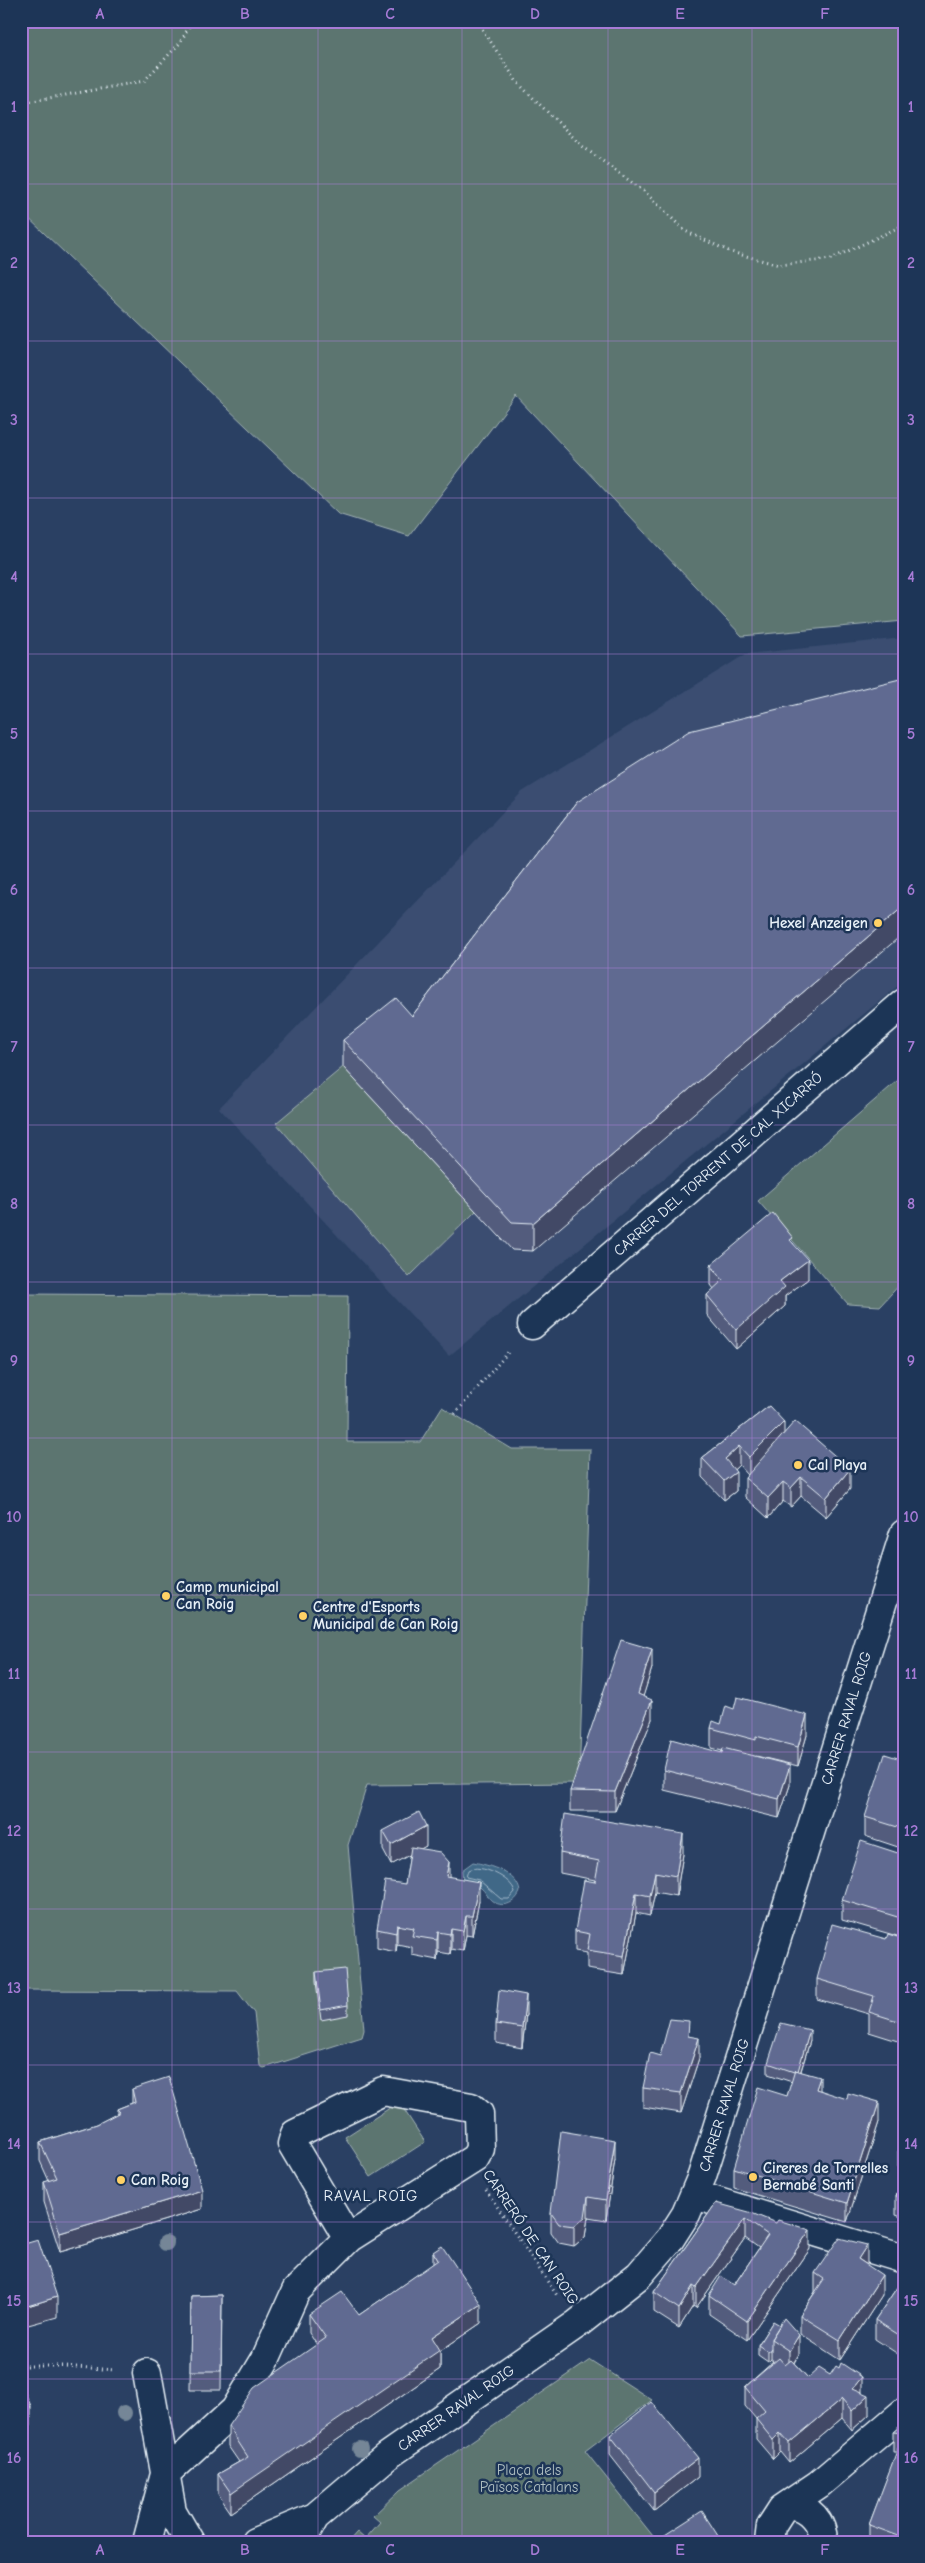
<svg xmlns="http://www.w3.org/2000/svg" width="925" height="2563" viewBox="0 0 925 2563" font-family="'Comic Neue',sans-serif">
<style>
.built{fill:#3a4d71}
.green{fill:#5c7470;stroke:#a2b2b4}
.water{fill:#3f6787;stroke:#839eb4}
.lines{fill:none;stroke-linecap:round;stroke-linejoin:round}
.shore{stroke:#a4bacb;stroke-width:1}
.street-casing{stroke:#e8f1f8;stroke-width:31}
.path{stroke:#e8f1f8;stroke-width:3;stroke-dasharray:1 4;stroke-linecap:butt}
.street{stroke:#1d3557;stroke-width:28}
.tree{fill:#748697}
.wall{fill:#535b7d;stroke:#e8f1f8}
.shaded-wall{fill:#434a66;stroke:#e8f1f8}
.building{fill:#606a91;stroke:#e8f1f8}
.grid{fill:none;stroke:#a77bd6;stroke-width:1;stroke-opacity:0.55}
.poi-dot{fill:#ffd166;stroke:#1d3557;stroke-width:2}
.labels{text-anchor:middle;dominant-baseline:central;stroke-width:5;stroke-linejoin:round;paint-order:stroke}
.poi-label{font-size:15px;font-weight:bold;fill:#e8f1f8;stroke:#1d3557;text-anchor:start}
.street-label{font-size:15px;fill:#e8f1f8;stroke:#1d3557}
.park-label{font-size:15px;fill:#b0bfc2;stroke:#1d3557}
.neighbourhood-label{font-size:16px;letter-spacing:1px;fill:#e8f1f8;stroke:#1d3557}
.neatline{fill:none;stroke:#a77bd6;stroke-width:2}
.grid-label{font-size:16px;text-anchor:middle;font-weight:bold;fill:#a77bd6}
</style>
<rect width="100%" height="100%" fill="#2a4063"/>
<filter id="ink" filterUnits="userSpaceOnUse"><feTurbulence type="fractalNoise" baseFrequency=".02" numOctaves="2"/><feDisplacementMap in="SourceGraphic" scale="10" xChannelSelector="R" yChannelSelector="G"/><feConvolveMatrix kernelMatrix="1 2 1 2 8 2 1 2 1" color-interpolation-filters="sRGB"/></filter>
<g filter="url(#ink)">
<!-- built -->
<path class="built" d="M904,638V981L449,1356L219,1108L522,792L746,654Z"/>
<!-- green -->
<path class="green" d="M21,21H904V621L742,636L516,396L409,536L338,514L21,211Z
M343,1067L476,1211L409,1277L276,1123Z
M904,1075V1280L880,1306L848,1304L758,1201Z
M21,1294L348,1296L347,1442H420L442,1407L512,1449H590L579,1783L367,1785L348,1845L364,2030L362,2037L264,2068L260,2066L254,2013L237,1991L21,1990Z
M399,2102L425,2142L371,2177L345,2137Z
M590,2360L652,2400L585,2451L653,2536L645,2542H348L357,2532L365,2539L380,2522L373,2516L400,2490Z"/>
<!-- water -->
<path class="water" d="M473,1862C489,1865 518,1873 520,1892C515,1904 502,1909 491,1900C487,1896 485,1891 481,1888C476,1883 469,1882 463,1881L462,1870Z"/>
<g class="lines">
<!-- shore -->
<path class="shore" d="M479,1880L466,1877L468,1870C480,1863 512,1878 515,1892L509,1899H501L480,1881"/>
<!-- street casing -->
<g class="street-casing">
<path id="street" d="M532,1325L904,1003
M695,2195L904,2259
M147,2373L172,2511L190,2542
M790,2504C809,2507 823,2522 823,2542
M147,2542L165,2474L235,2410L265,2360L296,2291L349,2238L475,2158L480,2149L479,2114L471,2107L383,2091L295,2134L292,2144L345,2234L349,2238
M255,2542L315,2517
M301,2542L315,2517L387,2456L577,2324L639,2275L670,2239L686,2214L702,2176L904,1534
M769,2542L771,2526L782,2509L819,2484L904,2412"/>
</g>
<!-- path -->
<path class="path" d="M477,21L517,82L582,146L645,192L685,231L731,252L779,265L831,259L904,225
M21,103L144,81L180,43L192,21
M455,1414L510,1350
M486,2190L558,2297
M21,2366H65L114,2370"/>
<!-- street -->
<use href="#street" class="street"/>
</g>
<!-- trees -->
<g class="tree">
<circle cx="166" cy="2243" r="8"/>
<circle cx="124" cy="2413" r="8"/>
<circle cx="360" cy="2449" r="8"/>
</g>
<!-- wall -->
<path class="wall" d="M577,802L533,1251L512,1250L343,1067V1040L412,1016Z
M793,1243L808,1279L785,1296V1306L736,1349L707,1315V1295L714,1289L711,1285V1265Z
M769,1406L784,1434L850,1489L826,1517L801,1496L791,1507L783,1501L768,1518L745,1497V1478L748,1475L739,1465L734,1470L736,1491L724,1500L702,1477V1458Z
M652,1668L643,1696L652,1719L615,1811H570V1791Z
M721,1724L807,1735L798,1766L756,1756V1757L790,1785L779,1818L664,1790V1770L722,1753V1751L711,1748V1728Z
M904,1760V1849L865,1836V1817Z
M383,1831L426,1846L420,1848L449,1876L479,1901L472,1936L466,1935L463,1951L451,1949L450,1954L438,1952L437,1960L412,1955V1947L397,1944L396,1952L377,1948V1929L405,1884L410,1854L391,1865L383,1850Z
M560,1853L683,1854L676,1896L655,1892L650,1916L636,1913L624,1975L587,1969V1953L575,1951V1931L595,1880L560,1873Z
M904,1855V1938L842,1920V1900Z
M886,1939H904V2043L869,2032V2014L817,1999V1979Z
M316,1972L348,2005V2015L321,2020L316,1982Z
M526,2014L522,2048L496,2043V2024Z
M689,2036L699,2058L681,2113L643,2107V2088L660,2056Z
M810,2041L801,2071L820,2090L879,2122L847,2222L734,2188V2168L787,2096L792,2082L768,2074V2063Z
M132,2089L202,2209L60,2252L44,2202V2182L49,2181L40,2161V2142L97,2124L117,2114V2109L132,2103Z
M904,2134V2218L896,2215V2196L904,2173L898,2171V2152Z
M615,2159L606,2220L588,2217L585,2237L574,2246L559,2243L551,2232V2213Z
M716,2203L810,2249L747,2340L709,2314V2295L734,2285L759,2248L745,2238L696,2308L693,2306L679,2328L654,2312V2292Z
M433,2252L481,2323L440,2351V2369L231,2513L218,2494V2474L239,2462L228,2446V2426L317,2345L309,2333V2314L359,2315L433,2264Z
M867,2265L882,2295L840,2360L800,2334V2315L815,2292V2273Z
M904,2277V2358L875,2339V2320Z
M222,2295L221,2390H190L191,2296Z
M773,2321L799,2354L794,2363L808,2378L830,2375L862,2392L869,2415L852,2430L842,2418L789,2463L780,2452L773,2459L756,2439V2419L745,2406V2387L774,2361L771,2359L768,2362L758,2355V2345Z
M904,2423V2542H869V2525L897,2452H893V2432Z
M610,2435L698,2477L654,2511L610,2455Z"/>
<!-- shaded-wall -->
<path class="shaded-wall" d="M904,906V933L533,1251V1223Z
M808,1260V1279L785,1296V1306L736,1349V1330L780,1281Z
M784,1422V1441L749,1476V1457Z
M739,1446V1465L725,1478V1459Z
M850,1469V1489L826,1517V1498Z
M736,1472V1491L724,1500V1481Z
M801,1477V1496L791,1507V1488Z
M783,1482V1501L768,1518V1498Z
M652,1649V1668L638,1713V1694Z
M652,1700V1719L615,1811V1792Z
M807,1715V1735L798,1766V1747Z
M790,1765V1785L779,1818V1799Z
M426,1826V1846L391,1865V1845Z
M683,1834V1854L676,1896V1876Z
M449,1862V1882L446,1876Z
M655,1872V1892L650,1916V1896Z
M479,1882V1901L472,1936V1916Z
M636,1893V1913L624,1975V1956Z
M466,1916V1935L463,1951V1931Z
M397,1925V1944L396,1952V1933Z
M451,1929V1949L450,1954V1934Z
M438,1932V1952L437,1960V1940Z
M526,1995V2014L522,2048V2028Z
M810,2030V2041L797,2083V2073Z
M699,2038V2058L681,2113V2093Z
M820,2077V2096L816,2089Z
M879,2102V2122L847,2222V2203Z
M615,2140V2159L606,2220V2200Z
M202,2190V2209L60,2252V2233Z
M588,2197V2217L585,2237L574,2246V2226Z
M745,2219V2238L696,2308V2288Z
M810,2230V2249L747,2340V2321Z
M867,2245V2265L858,2259Z
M882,2275V2295L840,2360V2340Z
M693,2286V2306L679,2328V2309Z
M57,2297V2317L21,2327V2308Z
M481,2304V2323L440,2351V2369L231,2513V2493L432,2337Z
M799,2335V2354L789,2370V2351Z
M771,2348V2359L768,2362V2352Z
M862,2377V2396L853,2388Z
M869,2395V2415L852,2430V2411Z
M842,2399V2418L789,2463V2443Z
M31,2406V2426L21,2438V2418Z
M780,2433V2452L773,2459V2440Z
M698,2458V2477L654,2511V2492Z"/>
<!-- building -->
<path class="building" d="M904,678V906L533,1223L512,1222L343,1040L396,998L412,1016L577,802L689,731Z
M773,1213L793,1238L790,1240L808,1260L780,1281L785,1287L736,1330L707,1295L723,1280L711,1265Z
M769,1406L784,1422L749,1457L739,1446L725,1459L736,1472L724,1481L702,1458Z
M795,1421L850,1469L826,1498L801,1477L791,1488L783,1482L768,1498L745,1478Z
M621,1640L652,1649L638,1694L652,1700L615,1792L570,1791Z
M737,1697L807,1715L798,1747L756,1736V1740L711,1728L713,1721L721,1724L726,1706L734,1709Z
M671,1739L722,1753L723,1748L790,1765L779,1799L664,1770Z
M885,1754L904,1760V1829L865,1817Z
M419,1812L426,1826L391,1845L383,1831Z
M565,1814L683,1834L676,1876L655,1872L650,1896L636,1893L624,1956L587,1950L590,1934L575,1931L584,1880L595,1882L599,1861L560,1853Z
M861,1841L904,1855V1919L842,1900Z
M411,1847L440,1852L449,1862L446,1876L479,1882L472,1916H466L463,1931L451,1929L450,1934L438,1932L437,1940L412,1936L414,1928L397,1925L396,1933L377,1929L385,1881L405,1884Z
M832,1924L886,1939L888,1934L904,1939V2023L869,2012L874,1996L817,1979Z
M345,1969L348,2005L321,2010L316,1972Z
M499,1990L526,1995L522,2028L496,2024Z
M670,2019L689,2021L688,2036L699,2038L681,2093L643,2088L650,2053L660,2056Z
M781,2023L810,2030L798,2071L795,2070L794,2072L768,2063Z
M795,2070L820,2077L816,2089L847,2099L848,2093L879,2102L847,2203L734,2168L758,2087L787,2096Z
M169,2077L202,2190L60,2233L44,2182L57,2178L40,2142L97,2124L120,2112L117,2109L135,2102L132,2089Z
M561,2131L615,2140L606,2200L588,2197L585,2217L574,2226L559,2224L551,2213Z
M904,2134V2153L898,2152Z
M904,2172V2198L896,2196Z
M716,2203L749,2212L776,2223L778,2220L810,2230L747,2321L709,2295L721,2276L734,2285L768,2235L745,2219L696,2288L693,2286L679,2309L654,2292Z
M839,2238L867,2245L858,2259L882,2275L840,2340L800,2315L824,2279L815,2273Z
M38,2240L57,2297L21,2308V2245Z
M442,2246L481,2304L432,2337L440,2350L231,2493L218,2474L248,2457L228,2426L254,2388L326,2338L309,2314L342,2292L359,2315L438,2260L433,2252Z
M904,2277V2338L875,2320Z
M222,2295L221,2371H190L191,2296Z
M784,2318L799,2335L789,2351L771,2339Z
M773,2321L780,2325L771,2339V2348L768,2352L758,2345Z
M779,2358L785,2365L791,2360L808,2378L819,2368L830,2375L836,2366L839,2368L841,2363L862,2377L853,2388L869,2395L852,2411L842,2399L789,2443L780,2433L773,2440L756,2419L765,2411L745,2387Z
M21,2388L24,2390L31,2406L21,2418Z
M652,2402L698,2458L654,2492L610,2435Z
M904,2423V2433L893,2432Z
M898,2448L904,2450V2538L869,2525Z
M702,2511L722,2542H654Z"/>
</g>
<!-- grid -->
<path class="grid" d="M172,21V2542M318,21V2542M462,21V2542M608,21V2542M752,21V2542M21,184H904M21,341H904M21,498H904M21,654H904M21,811H904M21,968H904M21,1125H904M21,1282H904M21,1438H904M21,1595H904M21,1752H904M21,1909H904M21,2065H904M21,2222H904M21,2379H904"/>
<!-- markers -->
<g class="poi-dot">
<circle cx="878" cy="923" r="5"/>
<circle cx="798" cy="1465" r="5"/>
<circle cx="166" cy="1596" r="5"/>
<circle cx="303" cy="1616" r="5"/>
<circle cx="753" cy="2177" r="5"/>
<circle cx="121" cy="2180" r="5"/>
</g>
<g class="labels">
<!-- poi labels -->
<g class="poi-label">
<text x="868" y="923" text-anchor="end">Hexel Anzeigen</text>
<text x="808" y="1465">Cal Playa</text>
<text x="176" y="1587">Camp municipal<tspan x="176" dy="17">Can Roig</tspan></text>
<text x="313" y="1607">Centre d'Esports<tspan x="313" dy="17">Municipal de Can Roig</tspan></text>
<text x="763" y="2168">Cireres de Torrelles<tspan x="763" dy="17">Bernabé Santi</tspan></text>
<text x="131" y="2180">Can Roig</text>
</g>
<!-- street labels -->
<g class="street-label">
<text transform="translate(718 1164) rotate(-41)">CARRER DEL TORRENT DE CAL XICARRÓ</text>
<text transform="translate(846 1718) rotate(-73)">CARRER RAVAL ROIG</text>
<text transform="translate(724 2105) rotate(-73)">CARRER RAVAL ROIG</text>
<text transform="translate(531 2237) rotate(56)">CARRERÓ DE CAN ROIG</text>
<text transform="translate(456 2408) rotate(-35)">CARRER RAVAL ROIG</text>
</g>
<!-- park labels -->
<g class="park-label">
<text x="529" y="2470">Plaça dels<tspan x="529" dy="17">Països Catalans</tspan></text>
</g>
<!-- neighbourhood labels -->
<g class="neighbourhood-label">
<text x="371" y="2196">RAVAL ROIG</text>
</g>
</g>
<!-- margin -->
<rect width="925" height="2563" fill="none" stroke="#1d3557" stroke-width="55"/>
<rect x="28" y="28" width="870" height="2508" class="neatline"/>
<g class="grid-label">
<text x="100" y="19">A</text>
<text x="245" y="19">B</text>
<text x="390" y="19">C</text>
<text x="535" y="19">D</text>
<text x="680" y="19">E</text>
<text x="825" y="19">F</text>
<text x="14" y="112">1</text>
<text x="911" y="112">1</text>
<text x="14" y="268">2</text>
<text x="911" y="268">2</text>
<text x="14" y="425">3</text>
<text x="911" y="425">3</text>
<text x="14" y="582">4</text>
<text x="911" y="582">4</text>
<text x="14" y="739">5</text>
<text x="911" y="739">5</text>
<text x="14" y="895">6</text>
<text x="911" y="895">6</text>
<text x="14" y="1052">7</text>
<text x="911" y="1052">7</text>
<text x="14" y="1209">8</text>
<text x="911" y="1209">8</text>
<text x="14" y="1366">9</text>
<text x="911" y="1366">9</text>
<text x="14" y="1522">10</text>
<text x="911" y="1522">10</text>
<text x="14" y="1679">11</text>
<text x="911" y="1679">11</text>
<text x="14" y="1836">12</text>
<text x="911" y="1836">12</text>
<text x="14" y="1993">13</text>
<text x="911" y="1993">13</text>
<text x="14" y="2149">14</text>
<text x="911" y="2149">14</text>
<text x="14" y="2306">15</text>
<text x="911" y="2306">15</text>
<text x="14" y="2463">16</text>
<text x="911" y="2463">16</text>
<text x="100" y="2555">A</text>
<text x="245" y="2555">B</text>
<text x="390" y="2555">C</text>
<text x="535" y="2555">D</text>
<text x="680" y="2555">E</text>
<text x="825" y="2555">F</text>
</g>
</svg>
